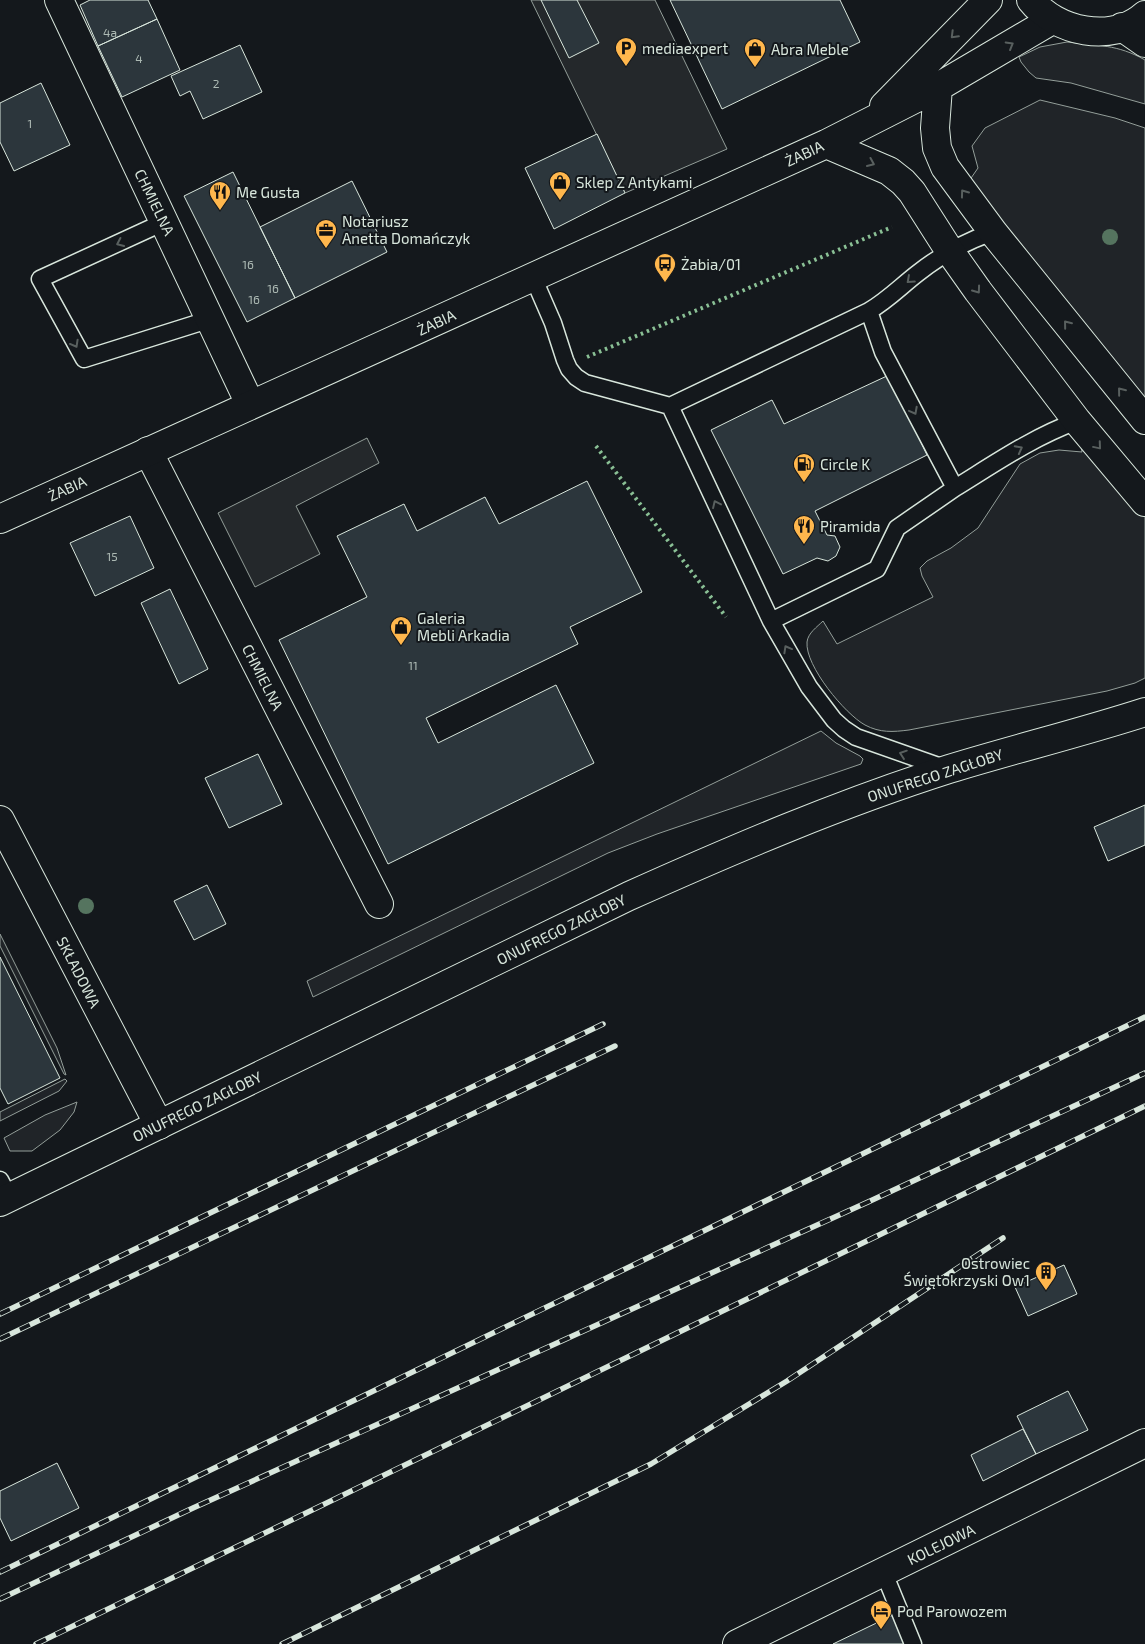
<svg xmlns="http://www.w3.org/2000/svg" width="1145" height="1644" viewBox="0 0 1145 1644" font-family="'Exo 2',sans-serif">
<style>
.green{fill:#202428;stroke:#939e99}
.parking{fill:#24282b;stroke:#939e99}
.building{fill:#2c363c;stroke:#d8e6dc}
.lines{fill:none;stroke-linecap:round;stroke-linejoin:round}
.service-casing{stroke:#d8e6dc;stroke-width:19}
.minor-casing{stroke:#d8e6dc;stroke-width:30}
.tertiary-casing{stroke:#d8e6dc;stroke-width:30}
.secondary-casing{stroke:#d8e6dc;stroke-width:30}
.primary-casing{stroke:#d8e6dc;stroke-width:30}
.service{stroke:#14181c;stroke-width:16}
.minor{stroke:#14181c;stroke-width:28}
.tertiary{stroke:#14181c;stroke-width:28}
.secondary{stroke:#14181c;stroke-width:28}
.primary{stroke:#14181c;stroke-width:28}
.rail-casing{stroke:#d8e6dc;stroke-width:5.5}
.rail{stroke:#14181c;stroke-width:4;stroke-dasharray:11;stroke-linecap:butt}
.hedge{stroke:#8ac095;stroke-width:4;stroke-dasharray:2.5 4;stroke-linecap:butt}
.tree{fill:#55745f}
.oneway{stroke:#59605f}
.labels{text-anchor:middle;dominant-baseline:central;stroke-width:4;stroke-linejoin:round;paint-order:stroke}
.number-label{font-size:12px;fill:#adbab4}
.poi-label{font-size:15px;fill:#d8e6dc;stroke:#14181c;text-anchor:start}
.street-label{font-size:15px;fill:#d8e6dc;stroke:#14181c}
</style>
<rect width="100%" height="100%" fill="#14181c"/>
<!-- green -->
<path class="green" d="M1067,42C1098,46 1117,44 1145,60V104L1071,83L1036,78L1029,72L1021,62L1019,57L1040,47Z
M1040,100L1115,118L1145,128V402L969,181L978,168L972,146L985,128Z
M1077,421L1145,502V678L1135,683L1107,691L909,730C893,732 880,733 865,725C845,714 805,666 807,642C808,633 817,627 823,621L837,644L933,597L922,576L920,568L927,561L951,548L978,528L1020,464L1040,453L1059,450L1082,452Z
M821,731L836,743L860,756L863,759L861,764L657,834L608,853L313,997L307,981Z
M0,934L57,1048L66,1075L64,1074L0,946Z
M65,1079L67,1081L59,1091L0,1121V1112Z
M77,1102L74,1112L60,1130L32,1151H10L4,1138L45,1115Z"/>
<!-- parking -->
<path class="parking" d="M531,0H655L727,149L625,193Z
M367,438L379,463L296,506L320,554L255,587L218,513Z"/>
<!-- building -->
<path class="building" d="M90,0H148L157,19L98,46L80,5Z
M541,0H577L599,43L569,58Z
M670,0H840L860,42L722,109Z
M157,19L180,70L122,97L98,46Z
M240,45L262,92L203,119L190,91L180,96L171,76Z
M41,83L70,145L14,171L0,142V103Z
M597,134L625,193L554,229L525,168Z
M233,172L295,298L247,322L184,196Z
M352,181L387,252L295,298L260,227Z
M889,375L927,455L815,511L827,535L835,536L840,547L836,556L828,561L817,558L783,574L711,430L772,400L784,424Z
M587,481L642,592L570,627L578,644L426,718L438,743L556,685L594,763L388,864L279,640L367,597L337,536L404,504L417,531L485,497L499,524Z
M130,516L154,568L95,596L70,543Z
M170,589L208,669L179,684L141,603Z
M258,754L282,804L229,828L205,778Z
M1145,805V845L1108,861L1094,827Z
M207,885L226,924L194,940L174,901Z
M0,957L60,1078L8,1104L0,1088Z
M1064,1265L1077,1294L1028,1316L1015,1287Z
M1068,1391L1088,1430L1036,1454L1017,1416Z
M1023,1429L1036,1454L983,1481L971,1455Z
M57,1463L79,1508L11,1541L0,1518V1491Z
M893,1615L906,1644H833Z"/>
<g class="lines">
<!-- service casing -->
<g class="service-casing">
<path id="service" d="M164,222L40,279L84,359L211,319
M993,232C964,242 942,254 918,273C901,286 888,300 869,311L883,352L955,488C994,464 1033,437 1077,421
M533,277L553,323L565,360L569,369L576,377L585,383L670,406L869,311
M670,406L771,621L809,687L834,720L844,729L856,737L947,769
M771,621L877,569L897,528L955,488
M0,1180L9,1197
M884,1573L913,1644"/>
</g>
<!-- minor casing -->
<g class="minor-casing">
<path id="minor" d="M59,0L250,404
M148,451L379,904
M0,820L159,1125
M737,1644L1145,1443"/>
</g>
<!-- tertiary casing -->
<g class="tertiary-casing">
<path id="tertiary" d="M938,87L935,128L937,148L945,167L993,232L1145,420
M884,106L988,0
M826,144L889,171L903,182L912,192L949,250L978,291L1077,421L1145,502
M0,519L826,144L938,87L1052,20"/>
</g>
<!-- secondary casing -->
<g class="secondary-casing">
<path id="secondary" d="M1031,0C1056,32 1112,44 1145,15
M1122,27L1145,43"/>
</g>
<!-- primary casing -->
<g class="primary-casing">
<path id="primary" d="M0,1202L629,896C734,849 839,804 949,769C1014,749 1080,733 1145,712"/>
</g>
<!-- service -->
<use href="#service" class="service"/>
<!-- minor -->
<use href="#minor" class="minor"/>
<!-- tertiary -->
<use href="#tertiary" class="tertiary"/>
<!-- secondary -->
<use href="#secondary" class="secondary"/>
<!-- primary -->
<use href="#primary" class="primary"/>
<!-- rail casing -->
<g class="rail-casing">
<path id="rail" d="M0,1314L603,1024
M0,1339L615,1046
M0,1572L1145,1017
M0,1599L193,1508L868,1202L1145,1073
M36,1644L1145,1106
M282,1644L651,1464L787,1381L1003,1238"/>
</g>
<!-- rail -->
<use href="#rail" class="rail"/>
<!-- hedge -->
<path class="hedge" d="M587,357L892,227
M596,446L726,617"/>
</g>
<!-- trees -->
<g class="tree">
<circle cx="1110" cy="237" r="8"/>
<circle cx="86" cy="906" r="8"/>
</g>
<!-- one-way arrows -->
<defs><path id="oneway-chevron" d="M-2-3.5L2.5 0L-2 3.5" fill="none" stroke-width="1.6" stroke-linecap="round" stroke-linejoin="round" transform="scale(1.25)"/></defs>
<g class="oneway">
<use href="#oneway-chevron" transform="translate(954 35) rotate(135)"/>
<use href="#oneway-chevron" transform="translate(1010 45) rotate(-30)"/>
<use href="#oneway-chevron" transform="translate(871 163) rotate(24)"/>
<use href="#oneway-chevron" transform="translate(964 193) rotate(-126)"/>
<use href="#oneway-chevron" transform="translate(120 243) rotate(155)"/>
<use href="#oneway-chevron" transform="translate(910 280) rotate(138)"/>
<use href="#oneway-chevron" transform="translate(977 290) rotate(54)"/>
<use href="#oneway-chevron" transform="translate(1067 324) rotate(-129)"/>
<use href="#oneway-chevron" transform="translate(75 344) rotate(61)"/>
<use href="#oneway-chevron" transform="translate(1121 391) rotate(-129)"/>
<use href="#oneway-chevron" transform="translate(914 411) rotate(62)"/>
<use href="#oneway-chevron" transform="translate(1098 446) rotate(50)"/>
<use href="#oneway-chevron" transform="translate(1019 449) rotate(-28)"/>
<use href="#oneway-chevron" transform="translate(716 504) rotate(-115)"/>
<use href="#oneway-chevron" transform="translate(787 649) rotate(-119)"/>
<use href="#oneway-chevron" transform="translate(903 754) rotate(-161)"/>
</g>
<!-- icons -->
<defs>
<g id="parking-pin" transform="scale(1.125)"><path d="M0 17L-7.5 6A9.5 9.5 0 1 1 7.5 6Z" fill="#ffb74d" stroke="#14181c"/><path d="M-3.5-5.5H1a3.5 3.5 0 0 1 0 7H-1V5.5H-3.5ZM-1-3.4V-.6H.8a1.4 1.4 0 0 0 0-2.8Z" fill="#111"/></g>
<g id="shop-pin" transform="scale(1.125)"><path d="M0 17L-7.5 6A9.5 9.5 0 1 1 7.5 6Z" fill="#ffb74d" stroke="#14181c"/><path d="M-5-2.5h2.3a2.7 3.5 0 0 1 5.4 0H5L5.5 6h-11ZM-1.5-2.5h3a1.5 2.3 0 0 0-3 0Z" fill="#111"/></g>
<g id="restaurant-pin" transform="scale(1.125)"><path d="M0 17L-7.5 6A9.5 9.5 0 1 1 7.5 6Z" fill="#ffb74d" stroke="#14181c"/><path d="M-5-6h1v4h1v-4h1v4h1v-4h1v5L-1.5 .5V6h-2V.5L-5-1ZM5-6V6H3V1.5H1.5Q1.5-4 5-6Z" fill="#111"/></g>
<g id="office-pin" transform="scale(1.125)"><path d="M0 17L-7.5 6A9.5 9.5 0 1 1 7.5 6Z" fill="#ffb74d" stroke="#14181c"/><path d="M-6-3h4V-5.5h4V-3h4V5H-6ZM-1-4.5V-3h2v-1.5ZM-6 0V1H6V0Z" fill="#111"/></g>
<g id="bus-pin" transform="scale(1.125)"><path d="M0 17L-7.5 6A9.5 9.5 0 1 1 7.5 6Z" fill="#ffb74d" stroke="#14181c"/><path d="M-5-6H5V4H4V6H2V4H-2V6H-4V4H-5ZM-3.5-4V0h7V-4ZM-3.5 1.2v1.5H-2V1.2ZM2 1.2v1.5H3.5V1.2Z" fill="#111"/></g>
<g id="fuel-pin" transform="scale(1.125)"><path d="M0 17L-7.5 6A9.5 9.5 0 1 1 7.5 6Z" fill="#ffb74d" stroke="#14181c"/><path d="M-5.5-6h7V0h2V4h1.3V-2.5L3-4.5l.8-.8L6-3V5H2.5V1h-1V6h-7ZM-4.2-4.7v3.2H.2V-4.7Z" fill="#111"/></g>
<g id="building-pin" transform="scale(1.125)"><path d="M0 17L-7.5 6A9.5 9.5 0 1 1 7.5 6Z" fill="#ffb74d" stroke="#14181c"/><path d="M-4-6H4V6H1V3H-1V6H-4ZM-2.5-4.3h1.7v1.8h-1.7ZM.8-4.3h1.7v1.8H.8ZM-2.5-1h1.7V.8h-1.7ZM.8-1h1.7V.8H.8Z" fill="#111"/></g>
<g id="hotel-pin" transform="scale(1.125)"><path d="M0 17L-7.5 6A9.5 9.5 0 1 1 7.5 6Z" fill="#ffb74d" stroke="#14181c"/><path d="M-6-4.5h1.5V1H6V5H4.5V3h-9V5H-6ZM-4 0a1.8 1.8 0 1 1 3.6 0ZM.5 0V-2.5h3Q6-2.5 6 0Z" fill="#111"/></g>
</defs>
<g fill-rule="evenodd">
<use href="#parking-pin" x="626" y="48"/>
<use href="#shop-pin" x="755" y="49"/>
<use href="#shop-pin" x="560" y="182"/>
<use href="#restaurant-pin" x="220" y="192"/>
<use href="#office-pin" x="326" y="230"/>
<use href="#bus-pin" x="665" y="264"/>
<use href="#fuel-pin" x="804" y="464"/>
<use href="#restaurant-pin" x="804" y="526"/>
<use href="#shop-pin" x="401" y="627"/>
<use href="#building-pin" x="1046" y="1272"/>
<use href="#hotel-pin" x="881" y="1611"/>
</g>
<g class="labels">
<!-- number labels -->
<g class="number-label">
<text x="110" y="32">4a</text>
<text x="139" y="58">4</text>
<text x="216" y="83">2</text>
<text x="30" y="123">1</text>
<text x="248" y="264">16</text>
<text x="273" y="288">16</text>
<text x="254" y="299">16</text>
<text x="112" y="556">15</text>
<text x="413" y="665">11</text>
</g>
<!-- poi labels -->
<g class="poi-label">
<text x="642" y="48">mediaexpert</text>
<text x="771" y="49">Abra Meble</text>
<text x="576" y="182">Sklep Z Antykami</text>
<text x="236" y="192">Me Gusta</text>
<text x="342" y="221">Notariusz<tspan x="342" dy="17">Anetta Domańczyk</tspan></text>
<text x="681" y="264">Żabia/01</text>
<text x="820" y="464">Circle K</text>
<text x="820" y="526">Piramida</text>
<text x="417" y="618">Galeria<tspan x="417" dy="17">Mebli Arkadia</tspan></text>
<text x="1030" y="1263" text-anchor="end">Ostrowiec<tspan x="1030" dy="17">Świętokrzyski Ow1</tspan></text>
<text x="897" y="1611">Pod Parowozem</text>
</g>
<!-- street labels -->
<g class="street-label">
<text transform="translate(804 153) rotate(-25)">ŻABIA</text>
<text transform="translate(155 202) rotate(64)">CHMIELNA</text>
<text transform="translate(436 322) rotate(-25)">ŻABIA</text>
<text transform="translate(67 488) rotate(-24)">ŻABIA</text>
<text transform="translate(263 677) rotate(63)">CHMIELNA</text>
<text transform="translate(935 775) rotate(-18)">ONUFREGO ZAGŁOBY</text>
<text transform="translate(561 929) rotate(-26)">ONUFREGO ZAGŁOBY</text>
<text transform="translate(79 972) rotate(63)">SKŁADOWA</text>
<text transform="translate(197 1106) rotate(-26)">ONUFREGO ZAGŁOBY</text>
<text transform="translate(941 1544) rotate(-26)">KOLEJOWA</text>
</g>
</g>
</svg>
